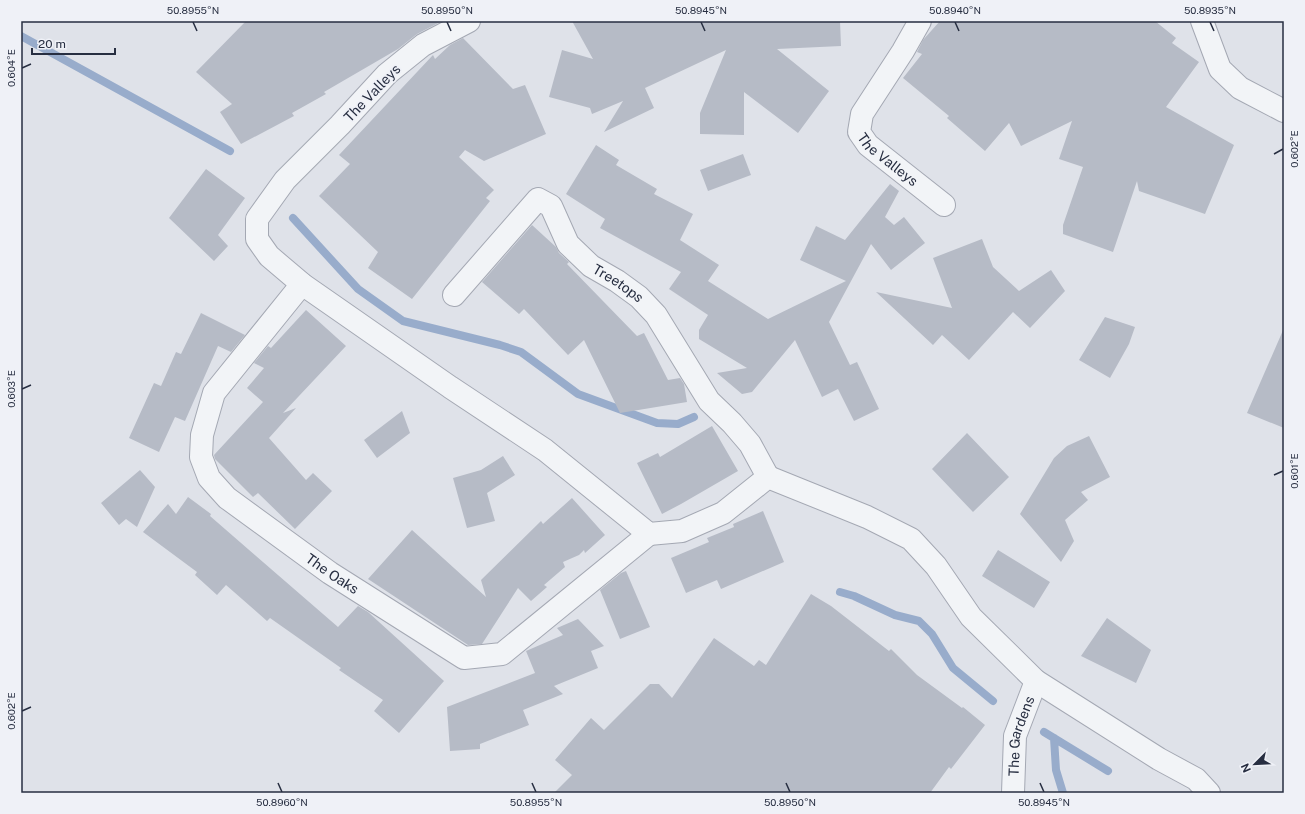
<svg xmlns="http://www.w3.org/2000/svg" width="1305" height="814" viewBox="0 0 1305 814" font-family="'Public Sans',sans-serif">
<style>
.lines{fill:none;stroke-linecap:round;stroke-linejoin:round}
.stream{stroke:#98accb;stroke-width:8}
.building{fill:#b6bbc6}
.minor-casing{stroke:#a4a8b3;stroke-width:24}
.minor{stroke:#f2f4f7;stroke-width:22}
.ticks{fill:none;stroke:#272e41;stroke-width:1.5}
.labels{text-anchor:middle;dominant-baseline:central;stroke-width:3.5;stroke-linejoin:round;paint-order:stroke}
.street-label{font-size:14px;fill:#272e41;stroke:#eff1f7}
.neatline{fill:none;stroke:#272e41;stroke-width:1.5}
.ticks-label{font-size:10px;text-anchor:middle;fill:#272e41}
</style>
<rect width="100%" height="100%" fill="#dfe2e9"/>
<g class="lines">
<!-- stream -->
<path class="stream" d="M21,36L230,151
M293,218L358,289L403,321L500,345L521,352L578,394L657,423L678,424L694,417
M840,592L854,596L895,615L919,621L932,634L953,668L993,701
M1044,732L1108,771
M1054,738L1056,770L1063,793"/>
</g>
<!-- building -->
<path class="building" d="M246,21H442L417,34L398,49L324,92L326,94L292,113L294,116L241,144L220,112L232,104L196,72Z
M572,21H840L841,46L777,49L829,91L798,133L744,92V135L700,134V113L726,50L645,88L654,108L604,132L623,101L592,114L590,108L549,97L562,50L593,59Z
M940,21H1155L1176,38L1172,43L1199,62L1166,107L1234,145L1205,214L1139,191L1137,181L1113,252L1063,234V225L1083,167L1059,159L1072,121L1021,146L1009,123L985,151L947,118L949,116L903,78L922,54L917,52L923,40Z
M463,38L513,89L525,85L546,134L484,161L465,150L459,157L494,190L486,198L490,201L412,299L368,268L378,252L319,196L350,164L339,155L433,55L435,59L450,45Z
M596,145L619,160L616,165L657,189L654,194L693,214L680,240L719,265L708,281L768,319L846,281L800,260L816,226L845,240L890,184L899,191L885,217L894,225L904,217L925,243L891,270L871,244L829,322L850,365L857,362L879,409L854,421L838,389L822,397L795,340L752,392L742,394L717,373L747,368L699,339V330L708,315L669,289L681,272L600,228L605,219L566,194Z
M743,154L751,175L708,191L700,170Z
M206,169L245,198L218,235L228,246L214,261L169,218Z
M532,225L556,247L559,253L569,262L567,264L637,336L644,333L668,380L680,378L684,384L687,402L620,413L584,340L568,355L524,309L519,314L482,282Z
M982,239L993,267L1019,291L1051,270L1065,291L1030,328L1013,312L969,360L942,335L933,345L876,292L952,308L933,258Z
M306,310L346,346L283,413L296,408L269,438L306,480L313,473L332,491L295,529L258,493L253,497L215,459L214,455L263,402L247,388L264,368L254,363L268,346L271,348Z
M201,313L245,335L231,352L218,346L185,421L175,417L159,452L129,438L154,383L161,386L176,352L181,354Z
M1105,317L1135,327L1129,344L1110,378L1079,360Z
M1284,328V428L1247,413Z
M402,411L410,433L377,458L364,440Z
M712,426L738,471L681,504L662,514L637,463L658,453L660,457Z
M967,433L1009,477L973,512L932,469Z
M1089,436L1110,477L1081,492L1088,500L1065,520L1074,541L1061,562L1020,514L1054,458L1067,446Z
M503,456L515,475L487,493L495,521L467,528L453,478L481,470Z
M140,470L155,487L137,527L126,519L119,525L101,503Z
M188,497L211,514L210,516L338,627L358,606L368,612L444,681L399,733L374,711L383,700L339,670L341,668L270,618L267,621L226,585L217,595L195,575L197,572L143,532L168,504L176,514Z
M572,498L605,535L585,553L584,550L579,555L563,562L565,567L544,585L547,587L531,601L518,588L482,644L468,645L368,579L412,530L486,597L481,580L541,521L543,524Z
M763,511L784,562L721,589L717,580L686,593L671,558L709,542L707,538L734,527L733,524Z
M998,550L1050,582L1034,608L982,576Z
M626,571L650,627L620,639L600,590L621,573Z
M811,594L831,606L889,651L891,649L917,675L962,708L963,707L985,725L951,769L949,767L930,793H554L572,775L555,760L591,718L604,730L650,684H659L672,698L714,638L754,666L759,660L766,665Z
M1107,618L1151,650L1136,683L1081,656Z
M578,619L604,646L591,651L598,668L554,686L563,694L523,710L529,725L480,744V749L450,751L447,707L535,673L526,651L563,635L557,628Z"/>
<g class="lines">
<!-- minor casing -->
<g class="minor-casing">
<g id="minor">
<path d="M469,21L423,45L387,74L340,125L285,180L257,219V239L269,256L302,284L450,387L545,450L649,534L682,531L723,513L768,477L867,517L911,539L936,566L971,617L1036,681L1159,759L1196,779L1209,793"/>
<path id="s1" d="M920,21L903,51L862,114L859,132L868,145L944,205"/>
<path d="M1202,21L1220,69L1240,88L1284,111"/>
<path id="s2" d="M302,284L214,393L202,435L201,457L209,478L227,498L330,573L464,658L502,654L649,534"/>
<path id="s3" d="M454,295L538,199L551,206L568,244L591,266L617,281L639,297L656,315L709,401L732,423L750,444L768,477"/>
<path id="s4" d="M1013,793L1015,736L1036,681"/>
</g>
</g>
<!-- minor -->
<use href="#minor" class="minor"/>
</g>
<!-- ticks -->
<path class="ticks" d="M193,22L197,31M447,22L451,31M701,22L705,31M955,22L959,31M1210,22L1214,31M22,68L31,64M1274,154L1283,149M22,389L31,385M1274,475L1283,471M22,711L31,707M278,783L282,792M532,783L536,792M786,783L790,792M1040,783L1044,792"/>
<g class="labels">
<!-- street labels -->
<g class="street-label">
<text transform="translate(372 93) rotate(-46)">The Valleys</text>
<text stroke="none"><textPath href="#s1" startOffset="168">The Valleys</textPath></text>
<text stroke="none"><textPath href="#s3" startOffset="248">Treetops</textPath></text>
<text stroke="none"><textPath href="#s2" startOffset="385">The Oaks</textPath></text>
<text stroke="none"><textPath href="#s4" startOffset="58">The Gardens</textPath></text>
</g>
</g>
<!-- border -->
<rect width="1305" height="814" fill="none" stroke="#eff1f7" stroke-width="44"/>
<!-- north arrow -->
<g transform="translate(1255 764) rotate(246)" stroke="#eff1f7" stroke-width="3" paint-order="stroke">
<path d="M0-3L7 15L0 10L-7 15Z" fill="#272e41"/>
<text y="-6" font-size="11" font-weight="bold" text-anchor="middle" fill="#272e41">N</text>
</g>
<!-- scale -->
<path d="M32 48v6h83v-6" fill="none" stroke="#272e41" stroke-width="2"/>
<text x="38" y="48" font-size="12" fill="#272e41" stroke="#eff1f7" stroke-width="3" paint-order="stroke">20 m</text>
<rect x="22" y="22" width="1261" height="770" class="neatline"/>
<g class="ticks-label">
<text x="193" y="14">50.8955°N</text>
<text x="447" y="14">50.8950°N</text>
<text x="701" y="14">50.8945°N</text>
<text x="955" y="14">50.8940°N</text>
<text x="1210" y="14">50.8935°N</text>
<text transform="translate(11 68) rotate(-90)" y="4">0.604°E</text>
<text transform="translate(1294 149) rotate(-90)" y="4">0.602°E</text>
<text transform="translate(11 389) rotate(-90)" y="4">0.603°E</text>
<text transform="translate(1294 471) rotate(-90)" y="4">0.601°E</text>
<text transform="translate(11 711) rotate(-90)" y="4">0.602°E</text>
<text x="282" y="806">50.8960°N</text>
<text x="536" y="806">50.8955°N</text>
<text x="790" y="806">50.8950°N</text>
<text x="1044" y="806">50.8945°N</text>
</g>
</svg>
